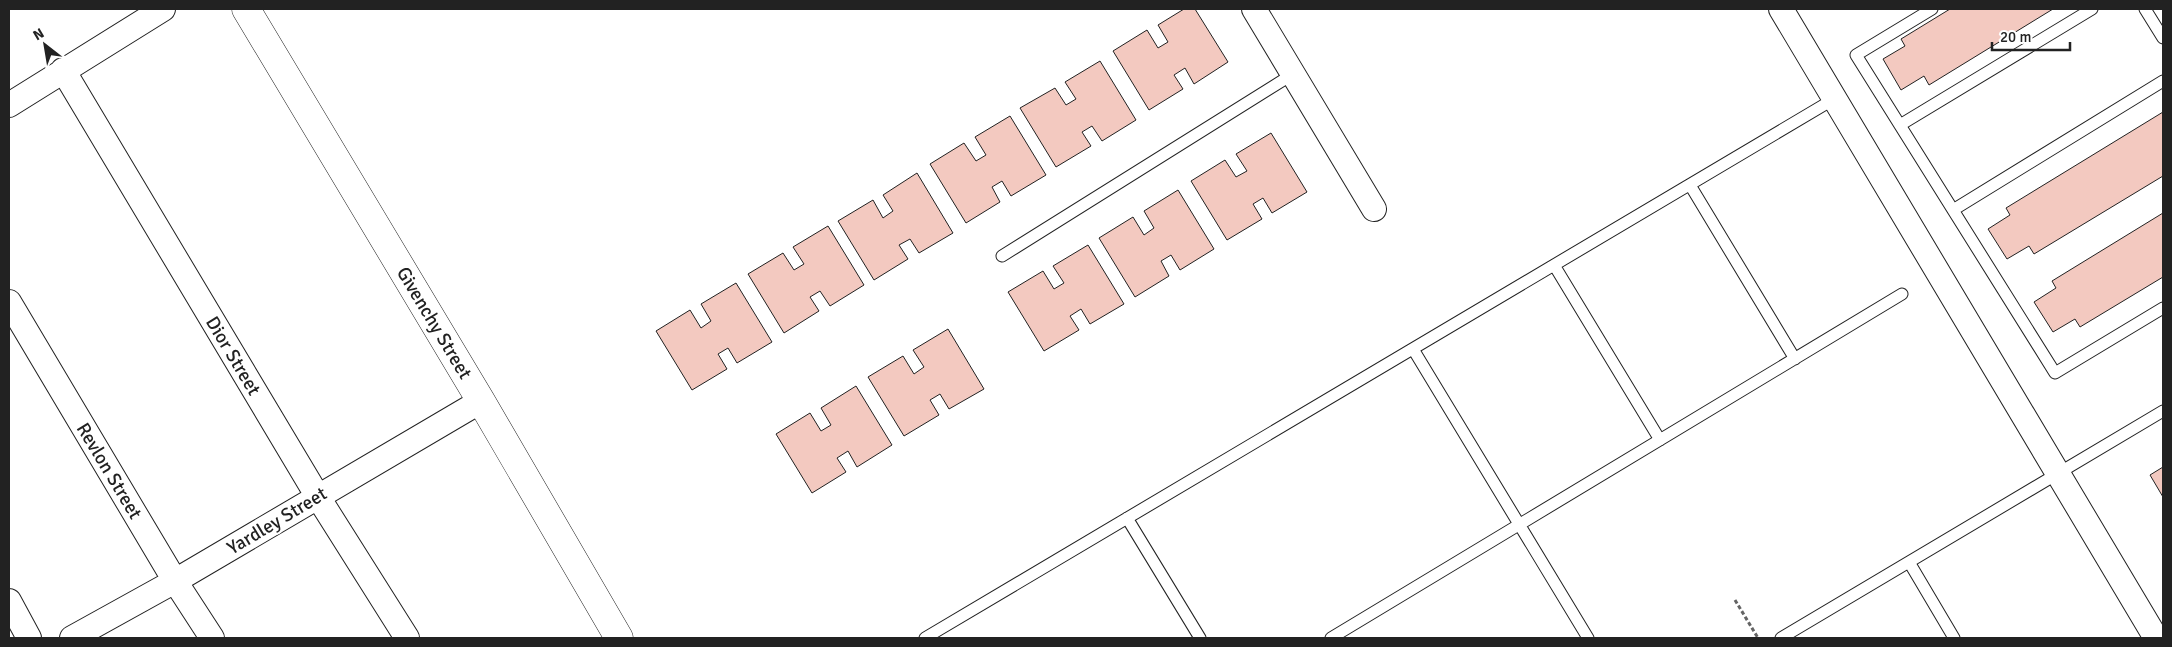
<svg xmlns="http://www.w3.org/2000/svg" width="2172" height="647" viewBox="0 0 2172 647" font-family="Signika,sans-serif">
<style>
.building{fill:#f3c9c0;stroke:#222}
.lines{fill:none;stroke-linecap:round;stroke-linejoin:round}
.lane-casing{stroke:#222;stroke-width:13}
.street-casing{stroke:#222;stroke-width:26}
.secondary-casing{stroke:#222;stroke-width:29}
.path{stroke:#646464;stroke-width:3;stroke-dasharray:4 2.5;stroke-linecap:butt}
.lane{stroke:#fff;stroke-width:11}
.street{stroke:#fff;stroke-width:24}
.secondary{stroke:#fff;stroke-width:28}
.labels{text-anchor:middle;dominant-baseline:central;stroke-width:4;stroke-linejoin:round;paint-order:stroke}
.street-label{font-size:19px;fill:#222;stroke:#fff}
</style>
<rect width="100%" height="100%" fill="#fff"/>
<!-- building -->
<path class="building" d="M1184,9H1195L1228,62L1194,84L1185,68L1174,75L1183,89L1149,110L1113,51L1147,30L1158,48L1168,42L1158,25Z
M1950,9H2053L1929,85L1924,76L1901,90L1883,59L1905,46L1901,39Z
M1100,61L1136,120L1102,141L1092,126L1082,132L1091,146L1056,167L1020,108L1055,88L1066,105L1076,99L1065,82Z
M2163,112V176L2034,254L2029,246L2007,259L1988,229L2010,215L2006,208Z
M1010,116L1046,175L1011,196L1002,181L992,187L1000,202L966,223L930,164L964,143L976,161L986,155L975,137Z
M1271,133L1307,192L1272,213L1263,198L1253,204L1262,219L1227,240L1191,181L1225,160L1236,177L1247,171L1236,154Z
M917,173L953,233L919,253L910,239L899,245L908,259L874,280L838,221L873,200L883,218L893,211L883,195Z
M1178,190L1214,249L1180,270L1171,255L1161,261L1169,276L1135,297L1099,238L1133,217L1144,235L1154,228L1144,211Z
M2163,213V277L2080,327L2075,319L2053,332L2034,302L2056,288L2052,281Z
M828,226L864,285L830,306L820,291L810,297L819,311L784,333L748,274L783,253L794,270L804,264L793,247Z
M1088,245L1124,304L1090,324L1081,309L1070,316L1079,330L1044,351L1008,292L1043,271L1054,289L1064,283L1053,266Z
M736,283L772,342L737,363L728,348L718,354L727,369L692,390L656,331L690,310L701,328L711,321L701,304Z
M948,329L984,389L949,409L940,394L930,400L939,415L904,436L868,377L903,356L914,374L924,367L913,350Z
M856,386L892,445L857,467L848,451L837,458L846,472L812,493L776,434L810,413L821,431L831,425L821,408Z
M2163,467V497L2150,475Z"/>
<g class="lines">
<!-- lane casing -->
<g class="lane-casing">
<path id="lane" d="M1932,9L1856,55L2055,373L2163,308
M2145,9L2163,38
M1900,125L2092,9
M1690,185L1795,359
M1953,210L2163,81
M1002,256L1293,74
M1554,265L1660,440
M1413,349L1588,638
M1127,518L1200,638
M1909,562L1954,638
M925,638L1834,99
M1331,638L1902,294
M1781,638L2163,411"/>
</g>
<!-- street casing -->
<g class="street-casing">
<path id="street" d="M1254,9L1374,209
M1781,9L2156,638
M63,70L318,497L407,638
M9,105L163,9
M9,302L175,581L212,638
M9,601L29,638
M72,638L175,581L481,401"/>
</g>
<!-- secondary casing -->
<g class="secondary-casing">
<path id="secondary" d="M246,9L481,401L619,638"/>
</g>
<!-- path -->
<path class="path" d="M1735,600L1758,638"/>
<!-- lane -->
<use href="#lane" class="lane"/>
<!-- street -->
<use href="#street" class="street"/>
<!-- secondary -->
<use href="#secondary" class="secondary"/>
</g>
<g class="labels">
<!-- street labels -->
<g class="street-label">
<text transform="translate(434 323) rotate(59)">Givenchy Street</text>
<text transform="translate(233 356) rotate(59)">Dior Street</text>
<text transform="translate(109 471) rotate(59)">Revlon Street</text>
<text transform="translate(277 521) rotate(-31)">Yardley Street</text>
</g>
</g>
<!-- border -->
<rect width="2172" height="647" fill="none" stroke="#222222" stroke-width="20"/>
<!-- north arrow -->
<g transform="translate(45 45) rotate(329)" stroke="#ffffff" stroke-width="4" paint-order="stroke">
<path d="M0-4L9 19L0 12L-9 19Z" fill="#222222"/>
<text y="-8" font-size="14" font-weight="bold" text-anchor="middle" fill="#222222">N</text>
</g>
<!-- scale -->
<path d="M1992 42v8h78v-8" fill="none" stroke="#222222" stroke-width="2.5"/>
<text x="2000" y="42" font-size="15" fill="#222222" stroke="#ffffff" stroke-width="4" paint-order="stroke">20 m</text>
</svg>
